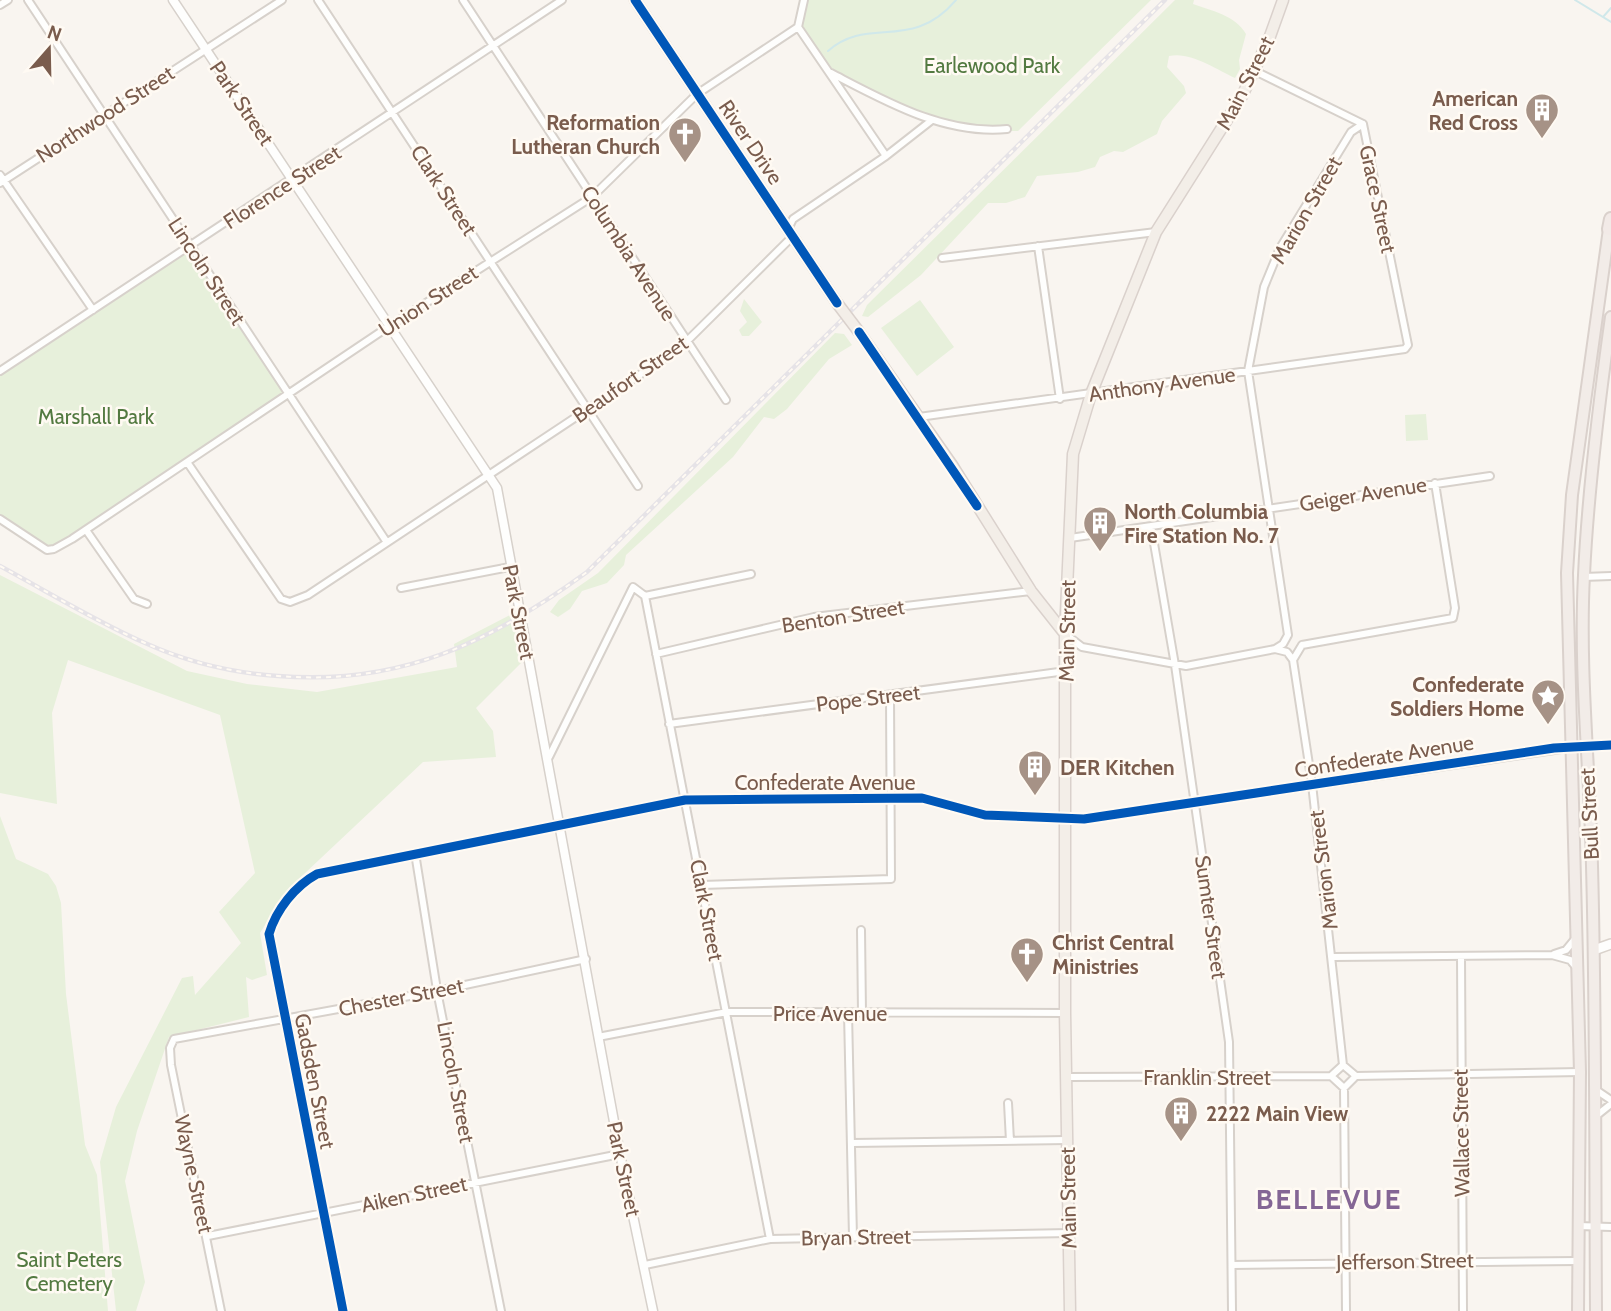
<svg xmlns="http://www.w3.org/2000/svg" width="1611" height="1311" viewBox="0 0 1611 1311" font-family="Cabin,sans-serif">
<style>
.green{fill:#e7f0db}
.lines{fill:none;stroke-linecap:round;stroke-linejoin:round}
.stream{stroke:#d0e8ea;stroke-width:2}
.minor-casing{stroke:#d7d1cb;stroke-width:10}
.tertiary-casing{stroke:#d7d1cb;stroke-width:11}
.secondary-casing{stroke:#d9d2cb;stroke-width:12}
.primary-casing{stroke:#dad1cc;stroke-width:13}
.trunk-casing{stroke:#dad1cc;stroke-width:14}
.motorway-casing{stroke:#dad1cc;stroke-width:16}
.minor{stroke:#fefefd;stroke-width:6}
.tertiary{stroke:#fefefd;stroke-width:8}
.secondary{stroke:#fefefd;stroke-width:9}
.primary{stroke:#f3eee8;stroke-width:10}
.trunk{stroke:#f2ece8;stroke-width:10}
.motorway{stroke:#f2eae7;stroke-width:12}
.rail-casing{stroke:#e6e3e7;stroke-width:4.5}
.rail{stroke:#fffaf3;stroke-width:2;stroke-dasharray:5;stroke-linecap:butt}
.primary-bridge-casing{stroke:#dad1cc;stroke-width:13;stroke-linecap:butt}
.primary-bridge{stroke:#f3eee8;stroke-width:10}
.cycleway-casing{stroke:#fffaf3;stroke-width:13}
.cycleway{stroke:#0057b8;stroke-width:9}
.labels{text-anchor:middle;dominant-baseline:central;stroke-width:5;stroke-linejoin:round;paint-order:stroke}
.park-label{font-size:21px;fill:#537a41;stroke:#fffaf3}
.street-label{font-size:21px;fill:#7a5c4d;stroke:#fffaf3}
.poi-label{font-size:21px;font-weight:bold;fill:#7a5c4d;stroke:#fffaf3;text-anchor:start}
.district-label{font-size:28px;font-weight:bold;letter-spacing:2px;fill:#846695;stroke:#fffaf3}
</style>
<rect width="100%" height="100%" fill="#f9f5f0"/>
<!-- green -->
<path class="green" d="M804,0H1151L1018,131H981L932,120L831,73L798,27Z
M1175,0H1194L1193,4C1212,11 1235,15 1246,34L1239,60L1240,69L1235,78C1216,69 1190,51 1169,56L1167,67L1184,86L1186,93L1162,121L1157,134L1123,152L1114,151L1100,157L1095,167L1078,172L1037,176L1025,197L1006,203H988L921,275L868,317L862,316L867,305Z
M191,247L288,394L86,530L47,550L0,519V371Z
M744,299L762,322L749,336H742L739,330L747,322L740,311Z
M920,300L954,347L917,376L881,328Z
M835,333L844,334L852,345L829,359L787,409L774,419L764,417L733,457L626,555L624,565L607,583L582,591L570,609L558,617L550,612L559,600L598,573Z
M1426,414L1428,440L1406,441L1405,415Z
M0,575L187,671L247,684L317,692L457,667L454,644L512,614L522,662L476,708L493,731L496,757L423,762L286,891L260,933L267,975L252,980L246,977L249,1017L169,1037L137,1131L125,1181L145,1282L136,1311H116L100,1162L116,1107L182,978L193,976L195,995L241,943L219,912L255,873L220,715L68,660L52,713L57,804L0,793Z
M0,816L16,859L48,874L56,886L61,903L66,994L85,1145L97,1175L108,1311H0Z"/>
<g class="lines">
<!-- stream -->
<path class="stream" d="M1575,0L1611,22
M1603,17L1611,8
M828,51C869,15 911,53 956,0"/>
<!-- minor casing -->
<g class="minor-casing">
<path id="minor" d="M28,0L386,541
M318,0L638,486
M463,0L726,400
M804,0L798,27L886,156
M0,5L8,0
M831,73C885,101 944,135 1007,129
M0,175L93,310
M0,183L282,0
M1038,246L1060,399
M942,258L1156,232
M0,371L562,0
M919,417L1405,349L1408,345L1363,124L1255,71
M187,462L281,599L290,602L308,595L680,348L792,237L789,227L793,219L886,156L932,120
M0,519L47,550L54,549L72,539L382,331L592,197L697,94L798,27
M1151,526L1175,665L1229,1042L1232,1311
M86,530L134,599L147,604
M1070,538L1490,476
M1583,577L1611,576
M401,588L510,567
M645,596L751,574
M1065,634L1082,647L1186,666L1275,649L1283,644L1288,635
M1288,635L1248,371L1264,287L1280,248L1351,132L1363,124
M1302,645L1293,660L1312,784L1343,1065L1356,1076
M1302,645L1453,618L1455,608L1435,483
M1275,649L1287,652L1293,660
M656,654L814,617L1031,591
M669,724L1066,671
M1585,745H1611
M549,757L633,587L645,596L770,1239
M415,853L438,996L501,1311
M702,885L891,879L890,696
M861,930L862,1013
M1554,954L1566,950L1575,939
M1461,956L1463,1311
M1334,957L1552,955L1570,960L1576,967
M848,1013L853,1237
M598,1037L727,1012L1065,1013
M1331,1076L1344,1088L1346,1311
M1067,1077L1331,1076L1343,1065
M1344,1088L1356,1076L1580,1072
M1596,1090L1611,1100
M1008,1103L1010,1141
M1596,1116L1611,1104
M852,1143L1067,1140
M1578,1226L1611,1227
M208,1236L620,1154
M645,1265L770,1239L1069,1233
M1232,1265L1578,1261
M221,1311L171,1065L170,1048L174,1039L437,991L586,959
M343,1311L269,934C276,910 295,886 317,874L685,800L922,798L985,815L1065,819"/>
</g>
<!-- tertiary casing -->
<g class="tertiary-casing">
<path id="tertiary" d="M173,0L497,488L620,1154L653,1311
M1065,819H1084L1585,745"/>
</g>
<!-- secondary casing -->
<g class="secondary-casing">
<path id="secondary" d="M1594,950L1611,944"/>
</g>
<!-- primary casing -->
<g class="primary-casing">
<path id="primary" d="M635,0L837,303
M859,332L952,465L1031,591L1065,634
M1070,1311L1065,1013V634L1073,454L1091,394L1156,232L1242,96L1269,39L1283,0"/>
</g>
<!-- trunk casing -->
<g class="trunk-casing">
<path id="trunk" d="M1578,1311L1580,1072L1567,573L1572,495L1609,229
M1596,1311C1595,1163 1596,1014 1592,866C1590,769 1579,672 1584,575C1588,489 1599,402 1611,317"/>
</g>
<!-- motorway casing -->
<g class="motorway-casing">
<path id="motorway" d="M1609,229L1611,219"/>
</g>
<!-- minor -->
<use href="#minor" class="minor"/>
<!-- tertiary -->
<use href="#tertiary" class="tertiary"/>
<!-- secondary -->
<use href="#secondary" class="secondary"/>
<!-- primary -->
<use href="#primary" class="primary"/>
<!-- trunk -->
<use href="#trunk" class="trunk"/>
<!-- motorway -->
<use href="#motorway" class="motorway"/>
<!-- rail casing -->
<g class="rail-casing">
<path id="rail" d="M0,566C48,592 95,621 145,643C187,662 233,673 278,676C400,686 491,642 587,572L1165,0"/>
</g>
<!-- rail -->
<use href="#rail" class="rail"/>
<!-- primary-bridge casing -->
<g class="primary-bridge-casing">
<path id="primary-bridge" d="M837,303L859,332"/>
</g>
<!-- primary-bridge -->
<use href="#primary-bridge" class="primary-bridge"/>
<!-- cycleway casing -->
<g class="cycleway-casing">
<path id="cycleway" d="M635,0L837,303
M859,332L977,506
M343,1311L269,934C276,910 295,886 317,874L685,800L922,798L985,815L1084,819L1554,748L1611,745"/>
</g>
<!-- cycleway -->
<use href="#cycleway" class="cycleway"/>
</g>
<!-- icons -->
<defs>
<g id="building-pin" transform="scale(1.75)"><path d="M0 17L-7.5 6A9.5 9.5 0 1 1 7.5 6Z" fill="#a69286" stroke="#fffaf3"/><path d="M-4-6H4V6H1V3H-1V6H-4ZM-2.5-4.3h1.7v1.8h-1.7ZM.8-4.3h1.7v1.8H.8ZM-2.5-1h1.7V.8h-1.7ZM.8-1h1.7V.8H.8Z" fill="#fff"/></g>
<g id="church-pin" transform="scale(1.75)"><path d="M0 17L-7.5 6A9.5 9.5 0 1 1 7.5 6Z" fill="#a69286" stroke="#fffaf3"/><path d="M-1.2-6h2.4v3.5h3.3v2.4h-3.3V6h-2.4V-.1h-3.3v-2.4h3.3Z" fill="#fff"/></g>
<g id="sight-pin" transform="scale(1.75)"><path d="M0 17L-7.5 6A9.5 9.5 0 1 1 7.5 6Z" fill="#a69286" stroke="#fffaf3"/><path d="M0-6L1.8-2.2L6-1.7L2.9 1.2L3.7 5.4L0 3.3L-3.7 5.4L-2.9 1.2L-6-1.7L-1.8-2.2Z" fill="#fff"/></g>
</defs>
<g fill-rule="evenodd">
<use href="#building-pin" x="1542" y="110"/>
<use href="#church-pin" x="685" y="134"/>
<use href="#building-pin" x="1100" y="523"/>
<use href="#sight-pin" x="1548" y="696"/>
<use href="#building-pin" x="1035" y="767"/>
<use href="#church-pin" x="1027" y="954"/>
<use href="#building-pin" x="1181" y="1113"/>
</g>
<g class="labels">
<!-- park labels -->
<g class="park-label">
<text x="992" y="65">Earlewood Park</text>
<text x="96" y="416">Marshall Park</text>
<text x="69" y="1259">Saint Peters<tspan x="69" dy="24">Cemetery</tspan></text>
</g>
<!-- street labels -->
<g class="street-label">
<text transform="translate(1245 83) rotate(-63)">Main Street</text>
<text transform="translate(242 103) rotate(56)">Park Street</text>
<text transform="translate(105 114) rotate(-33)">Northwood Street</text>
<text transform="translate(751 142) rotate(56)">River Drive</text>
<text transform="translate(282 187) rotate(-33)">Florence Street</text>
<text transform="translate(444 190) rotate(57)">Clark Street</text>
<text transform="translate(1378 199) rotate(78)">Grace Street</text>
<text transform="translate(1306 210) rotate(-60)">Marion Street</text>
<text transform="translate(629 253) rotate(57)">Columbia Avenue</text>
<text transform="translate(207 271) rotate(57)">Lincoln Street</text>
<text transform="translate(428 301) rotate(-33)">Union Street</text>
<text transform="translate(630 379) rotate(-35)">Beaufort Street</text>
<text transform="translate(1162 384) rotate(-8)">Anthony Avenue</text>
<text transform="translate(1363 494) rotate(-9)">Geiger Avenue</text>
<text transform="translate(519 612) rotate(79)">Park Street</text>
<text transform="translate(843 616) rotate(-9)">Benton Street</text>
<text transform="translate(1067 631) rotate(-89)">Main Street</text>
<text transform="translate(868 698) rotate(-7)">Pope Street</text>
<text transform="translate(1384 756) rotate(-9)">Confederate Avenue</text>
<text x="825" y="782">Confederate Avenue</text>
<text transform="translate(1589 814) rotate(-93)">Bull Street</text>
<text transform="translate(1323 870) rotate(-97)">Marion Street</text>
<text transform="translate(707 910) rotate(79)">Clark Street</text>
<text transform="translate(1211 917) rotate(82)">Sumter Street</text>
<text transform="translate(401 997) rotate(-11)">Chester Street</text>
<text x="830" y="1013">Price Avenue</text>
<text x="1207" y="1077">Franklin Street</text>
<text transform="translate(315 1081) rotate(79)">Gadsden Street</text>
<text transform="translate(456 1082) rotate(79)">Lincoln Street</text>
<text transform="translate(1461 1133) rotate(-91)">Wallace Street</text>
<text transform="translate(624 1169) rotate(78)">Park Street</text>
<text transform="translate(194 1174) rotate(78)">Wayne Street</text>
<text transform="translate(414 1194) rotate(-12)">Aiken Street</text>
<text transform="translate(1068 1198) rotate(-91)">Main Street</text>
<text transform="translate(856 1237) rotate(-1)">Bryan Street</text>
<text transform="translate(1405 1261) rotate(-1)">Jefferson Street</text>
</g>
<!-- poi labels -->
<g class="poi-label">
<text x="1518" y="98" text-anchor="end">American<tspan x="1518" dy="24">Red Cross</tspan></text>
<text x="660" y="122" text-anchor="end">Reformation<tspan x="660" dy="24">Lutheran Church</tspan></text>
<text x="1124" y="511">North Columbia<tspan x="1124" dy="24">Fire Station No. 7</tspan></text>
<text x="1524" y="684" text-anchor="end">Confederate<tspan x="1524" dy="24">Soldiers Home</tspan></text>
<text x="1060" y="767">DER Kitchen</text>
<text x="1052" y="942">Christ Central<tspan x="1052" dy="24">Ministries</tspan></text>
<text x="1206" y="1113">2222 Main View</text>
</g>
<!-- district labels -->
<g class="district-label">
<text x="1329" y="1199">BELLEVUE</text>
</g>
</g>
<!-- north arrow -->
<g transform="translate(49 49) rotate(20)" stroke="#fffaf3" stroke-width="5" paint-order="stroke">
<path d="M0-5L12 26L0 18L-12 26Z" fill="#7a5c4d"/>
<text y="-10" font-size="19" font-weight="bold" text-anchor="middle" fill="#7a5c4d">N</text>
</g>
</svg>
